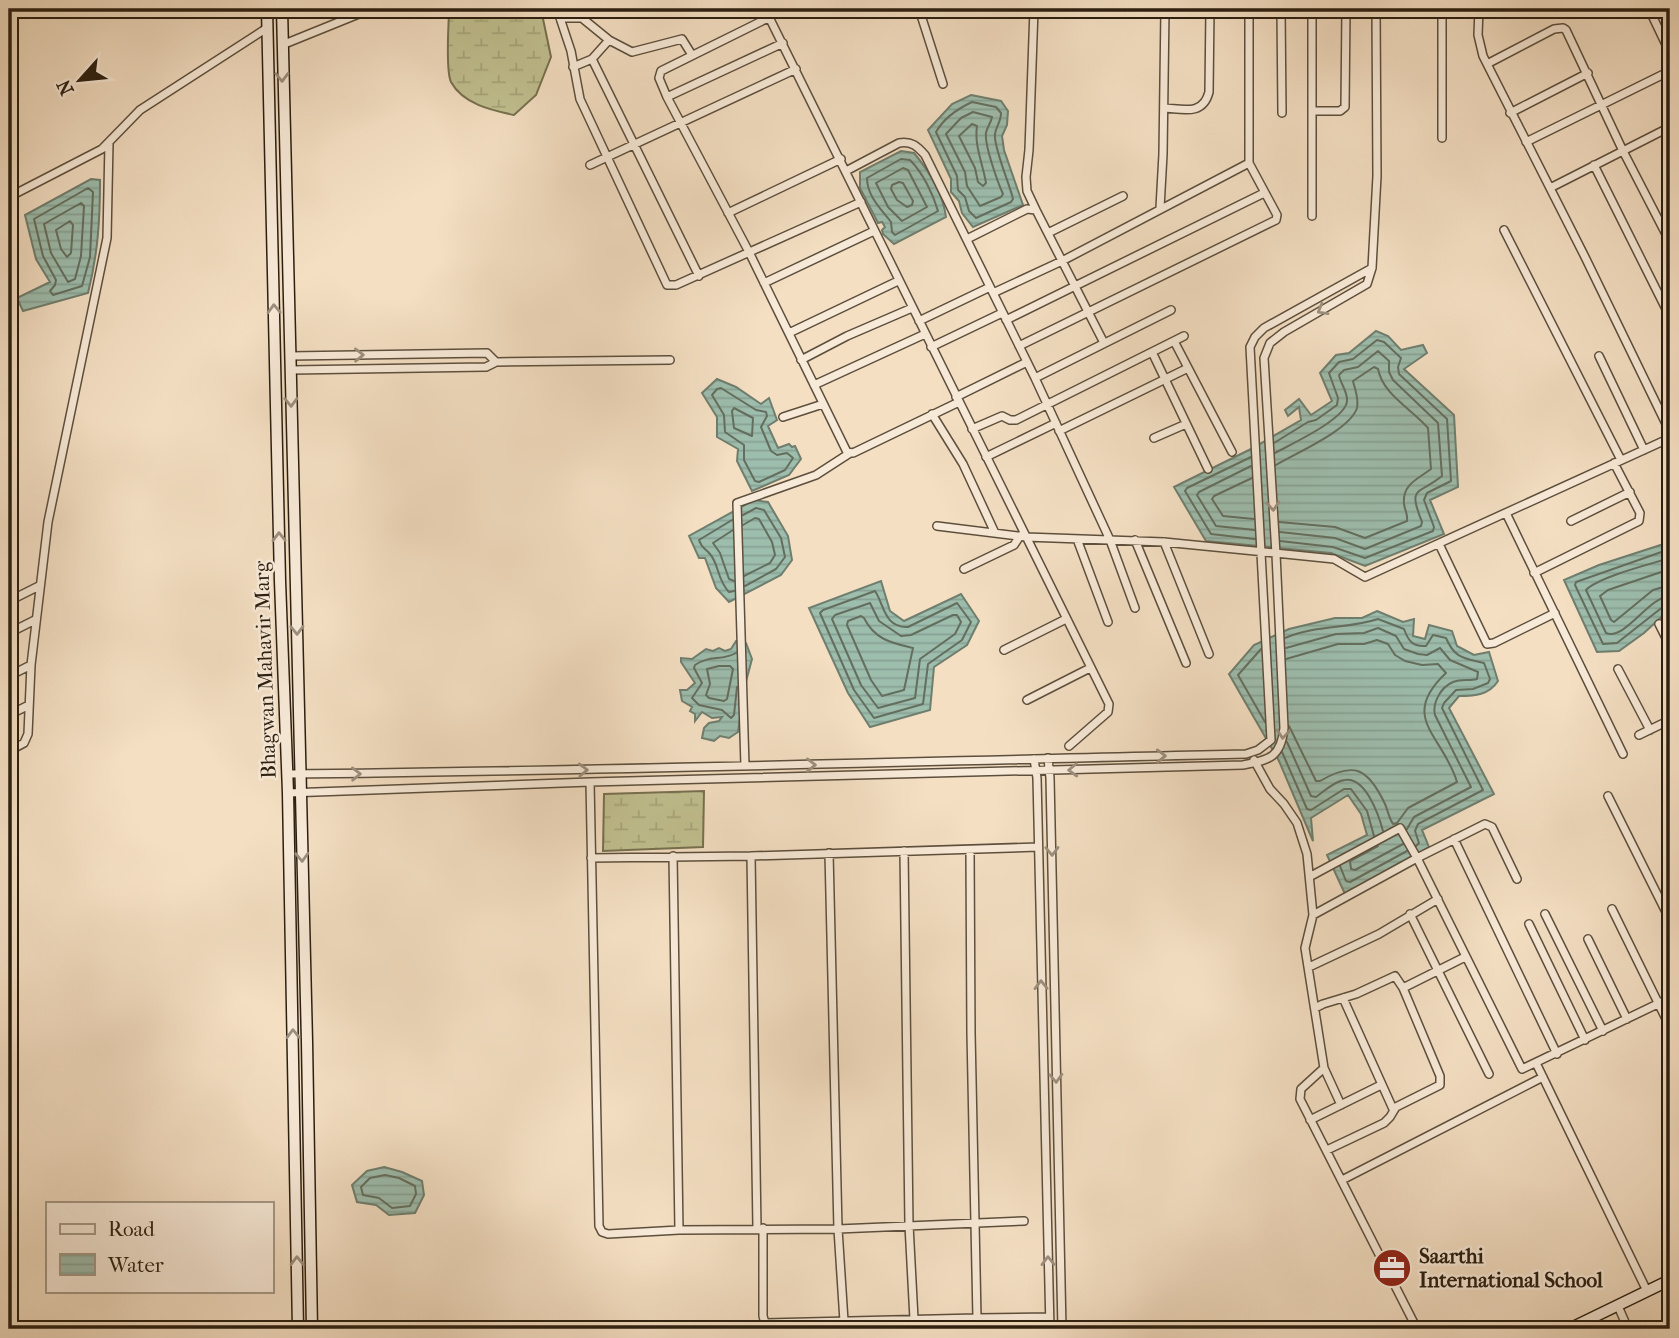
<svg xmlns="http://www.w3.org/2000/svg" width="1679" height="1338" viewBox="0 0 1679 1338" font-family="'IM FELL French Canon',serif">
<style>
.wetland{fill:url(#wetland-marsh);stroke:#767050;stroke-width:2}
.water{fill:url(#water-rules);stroke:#6f7e6e;stroke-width:2}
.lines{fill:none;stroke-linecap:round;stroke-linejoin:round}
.shore{stroke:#646e5e;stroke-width:2}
.street-casing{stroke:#5d4f3d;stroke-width:10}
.secondary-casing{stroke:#2b1f10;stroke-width:13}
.street{stroke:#f8ead8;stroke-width:7}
.secondary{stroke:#f8ead8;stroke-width:10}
.oneway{stroke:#9c8f7e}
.labels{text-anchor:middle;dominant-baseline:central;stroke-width:5;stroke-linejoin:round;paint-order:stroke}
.street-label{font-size:21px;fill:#2b1f10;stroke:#f8ead8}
.poi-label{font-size:21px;font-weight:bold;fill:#2b1f10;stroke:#f8ead8;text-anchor:start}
</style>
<defs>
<pattern id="wetland-marsh" width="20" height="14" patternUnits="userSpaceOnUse" patternTransform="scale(1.75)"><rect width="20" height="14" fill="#c1c090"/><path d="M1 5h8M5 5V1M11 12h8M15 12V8" fill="none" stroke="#a6a57b"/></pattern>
<pattern id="water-rules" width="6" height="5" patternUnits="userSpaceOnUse" patternTransform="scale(1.75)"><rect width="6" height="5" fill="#9dbdad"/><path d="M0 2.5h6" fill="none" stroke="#87a294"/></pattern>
</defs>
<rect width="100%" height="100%" fill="#f4dfc3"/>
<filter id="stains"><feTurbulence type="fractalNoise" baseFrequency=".00286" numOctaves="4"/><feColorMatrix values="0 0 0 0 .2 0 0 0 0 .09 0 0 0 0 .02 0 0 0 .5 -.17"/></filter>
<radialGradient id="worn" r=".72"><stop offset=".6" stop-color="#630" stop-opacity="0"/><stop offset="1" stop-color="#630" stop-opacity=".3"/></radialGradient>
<!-- wetland -->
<path class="wetland" d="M449,9H539L542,14L551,57L536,95L514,115C491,110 463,104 451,82C445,69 449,24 449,9Z
M704,791L703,847L603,851L604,794Z"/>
<!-- water -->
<path class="water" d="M971,95L1001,101L1008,111L1007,125L1002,136L1004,150L1023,205L973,227L962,213L959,201L951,192V179L928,130L952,104Z
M901,151L914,153C929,171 943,194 946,217L894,244L883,234L882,230L885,227L882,222L878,223L860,188V172Z
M91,179L100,180C100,220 98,253 88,293L23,311L17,298L50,282L36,259L25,215Z
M1376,331L1388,336L1401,350L1423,345L1427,353L1404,369L1454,415L1458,487L1430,500L1444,534L1365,566L1331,553L1206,541L1174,487L1251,449L1301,420L1299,407L1288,416L1285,410L1299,399L1311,415L1332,401L1320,373L1336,355L1349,353Z
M717,379L736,387L761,404L769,398L777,420L768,426L778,448L789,444L792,447L795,446L801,459L789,475L752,491L737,461L738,449L717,437V417L702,393Z
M754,500L768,502L788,536L792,560L781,575L729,602L716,588L705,558H699L689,536Z
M1670,542V609L1644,633L1619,651L1597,652L1564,580L1599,565Z
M881,581L890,611L904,621L961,594L979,621L967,645L934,667L930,710L870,727L848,693L809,608Z
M1377,611L1403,622L1414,619L1413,636L1425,639L1429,625L1452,631L1457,646L1474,655L1489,652L1498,681C1489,695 1475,696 1459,696L1449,708L1494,794L1422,830L1429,847L1345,894L1327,855L1367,835L1361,814L1348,795L1311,818L1313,841L1279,761L1229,674L1254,645L1289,629L1335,618H1362Z
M736,641L746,643L752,659L744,689L738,732L729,738L720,736L714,741L702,738L704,728L709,723L719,721L722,717L712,718L702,712L695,721V714L690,711L692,707L682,701L680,690H687L695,683L681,662V658L692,659L706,649L713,651L719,648L725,651L731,649Z
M384,1167L402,1172L422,1181L424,1195L415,1213L389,1215L376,1205L357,1202L352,1185L367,1171Z"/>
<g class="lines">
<!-- shore -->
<path class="shore" d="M972,102L996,107L1001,113C1001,122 996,126 995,134C993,146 1010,185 1013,199L1011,202L976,218L969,211L965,197L958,190L957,176L936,132C944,118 957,109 972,102Z
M973,112L992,117C991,123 987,127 986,133C984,144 998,183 1003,194L1001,197L980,206L967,186L965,172L946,134L961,118Z
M972,124L977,126C974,146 983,164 986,183L983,186L978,182L975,168L959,136Z
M901,159L910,160C923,173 933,194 938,211L895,235L892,232L891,222C881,209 867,196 867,178Z
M903,168L908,170L927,207L902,221L888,207L876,183Z
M899,182L903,183L913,201L912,205L907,207L897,200L891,189L892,185Z
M88,188L93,192L90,257L82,286L53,295L50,291L55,285L56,280L43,256L34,219Z
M81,203L84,206L81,256L75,279L68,282L51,253L44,224Z
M70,221L73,225L71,253L67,257L61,249L56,230Z
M721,388L756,410L766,412L767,416L761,427L771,451L777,455L787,453L793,458L785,470L759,482L755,481L744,460V445L725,432L724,415L712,395L717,389Z
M734,408L753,418L752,436L734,428L732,411Z
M1274,443L1308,422L1316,420L1337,405L1338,398L1329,373L1339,362L1353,359L1377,340L1384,342L1401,358L1398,367L1399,374L1447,419L1451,481L1427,493L1424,500L1434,527L1433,531L1365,558L1333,547L1280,541
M1275,453C1291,444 1346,419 1347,401C1348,392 1340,383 1339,375L1344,370L1358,367L1378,351L1389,361V372L1393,380L1438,423L1442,476C1419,495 1407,485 1422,522L1421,526L1365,549L1335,538L1280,532
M1251,457L1187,488L1185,491L1211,534L1255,539
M1276,465C1296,453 1350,430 1357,408C1359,398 1355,390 1353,381L1374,367L1378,369C1383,395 1412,409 1428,428L1431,469C1418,479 1402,484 1404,504C1405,511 1408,514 1407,521L1365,538L1335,527L1279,522
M1251,466L1199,492L1197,495L1216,526L1255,530
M1252,478L1214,496L1212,499L1223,516L1254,519
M743,515L756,508L764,510L781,538L785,557L776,569L745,586
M732,520L699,540C702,549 705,548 710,554C719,564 717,580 729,592L734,591
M743,525L755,518L759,519L772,542L775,555L770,563L744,576
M733,530L713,543L720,553L729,579L734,581
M1670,549L1576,582L1575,585L1603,644L1617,643L1664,606L1670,605
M1670,558C1651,564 1598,577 1586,590L1606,633C1625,641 1648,597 1670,596
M1670,569L1608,590L1600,596L1611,620L1614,622L1653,590L1670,585
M875,591C884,604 884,628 908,627L957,603L971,622L962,640L928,664L923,704L874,718L854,690L820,613L823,610Z
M870,603L879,621L901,636L911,635L953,615H957L961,622L955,634L920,659L915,698L878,708L861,685L832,619L835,615Z
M861,616L864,618C875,640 892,643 913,648L904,690L882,696L871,680L847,625L848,621Z
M1285,638C1315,625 1348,629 1378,619L1404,629C1408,640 1412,647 1426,646L1433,635L1446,638C1455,659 1464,658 1484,663L1490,679L1488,683L1473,689L1456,690L1444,703L1442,708L1483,790L1418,824L1415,831L1419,843L1416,846
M1286,648L1336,634L1364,633L1378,628L1396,636L1404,649L1418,654L1427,655L1440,648L1450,660L1478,672L1477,679C1469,681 1461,679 1453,682C1441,687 1432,703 1435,715L1471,787L1414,817L1407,829
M1261,649L1238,675L1265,722
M736,653C722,661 709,655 695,665L694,668L702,683L692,698L699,705L722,710L731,718L734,715L737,687
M1286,659L1338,644H1364L1377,640L1388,644L1395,655L1405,661L1422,665L1438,664L1446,673C1398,718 1443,735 1457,782L1408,808L1397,823L1393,824C1389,818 1388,811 1385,804C1368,768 1354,761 1320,781H1316L1289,726
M719,666H730L733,669L727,699L724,701L709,698L706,695L710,684L707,669Z
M1287,742L1311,796L1316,797C1324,791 1335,781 1345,780C1366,777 1379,816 1383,831
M1282,752L1307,809L1311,810L1344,789H1351L1367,811L1374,836
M1378,846L1350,861L1351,869L1355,870L1403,844
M1340,866L1346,881L1350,882L1407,851
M385,1175L399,1178L415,1186L416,1194L410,1206L392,1208L379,1198L363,1195L361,1187L370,1178Z"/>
<!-- street casing -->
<g class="street-casing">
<path id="street" d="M557,9L571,51L580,99L667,285H676L861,202
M765,9L1109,704L1108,712L1069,746
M919,9L943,84
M1034,9L1029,150L1026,177L1027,191L1036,210
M1281,9L1282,113
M1479,9L1478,35L1483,56L1584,255L1670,432
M1649,9L1670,53
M770,17L661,71L659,78L667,97L749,252L847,452L853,453L959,402
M560,18H582L609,40L632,52L682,39L692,55
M282,45L371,9
M592,59L699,276
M1487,64L1554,29L1563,28L1566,30L1623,151L1670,242
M573,67L592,59L609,40
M667,97L783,43
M1164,108C1183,109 1203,116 1209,92L1210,9
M1313,111H1340L1345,107L1346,9
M1510,113L1588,73
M1442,138V9
M1526,142L1670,71
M590,165L796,69
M1594,165L1670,317
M846,171L899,143C912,141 917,146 925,155L1035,378L1110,540L1135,608
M1550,188L1670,127
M9,197L102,149L140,110L267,28
M1160,208L1163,154L1165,9
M728,213L841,159
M1312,216V9
M1504,230L1621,460
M1048,233L1123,196
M967,239L1027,209L1036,210L1104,343
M764,283L874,231
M993,293L1062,261L1249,163
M1006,320L1264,193
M919,321L990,287
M789,333L898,281
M1174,341L1232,452
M1019,346L1276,220L1277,215L1249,163V9
M931,347L1002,313
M1152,352L1208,469
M290,356L487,353L496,362
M1599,356L1644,450
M801,360L847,336L912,308
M291,370L486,367L496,362L670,360
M1035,378L1171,310
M814,385L925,334
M956,397L1027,362
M932,414L963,464L995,533
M783,417L823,404
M972,429L1002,416L1010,420H1016L1184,336
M1059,431L1188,368
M1154,438L1186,424
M986,457L1056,423
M1506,513L1623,754
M1571,521L1630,492
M937,526L1026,537L1164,542L1334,559L1365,577L1670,438
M1077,539L1108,622
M1135,540L1186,663
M1164,542L1209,654
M1439,544L1487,644L1494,643L1555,613
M964,569L1014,545L1020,536
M1534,573L1639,521L1640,513L1614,463
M9,601L39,586
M1659,624L1670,646
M9,633L35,620
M1004,650L1066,619
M1618,669L1650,730
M9,676L31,665
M1027,700L1090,668
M9,715L29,705
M1639,735L1670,720
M9,751L24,743L28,734L31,665L48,522L107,238L109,143
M1048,758L1050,778L1062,1329
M1034,759L1037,778L1050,1329
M1254,760L1270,789L1284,804L1297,823L1307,854L1313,915L1305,948L1324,1068L1341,1105
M745,766L737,503L816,475L850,453
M288,774C607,771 927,761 1246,754L1258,750L1271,740L1250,347L1255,337L1264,328L1372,268
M590,782L599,1226L602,1232L608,1234L679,1230L838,1229L1024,1221
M288,793L590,782L1243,765C1270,760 1281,757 1284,728L1276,554L1264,358L1270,343L1284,332L1367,284L1372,268L1377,176L1376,9
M1608,796L1670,920
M1454,839L1557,1054
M904,851L909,1225L914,1319
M829,853L838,1229L844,1321
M673,856L679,1230
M751,856L757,1228
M591,858L751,856L1038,847
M1311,876L1400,828L1417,858L1522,1069L1670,998
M1612,909L1670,1027
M1410,914L1489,1074
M1545,914L1603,1031
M1313,915L1417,858L1485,824L1492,827L1517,879
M1529,924L1585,1040
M1588,939L1627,1019
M1309,967L1379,934L1438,899
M1343,998L1393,1109
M1315,1008L1323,1004L1356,994L1395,976L1403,988L1465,957
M1536,1063L1647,1291
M1324,1068L1301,1089L1300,1099L1417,1329
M1310,1120L1381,1085
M1327,1150L1384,1123L1390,1117L1396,1107L1440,1085V1076L1403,988
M1342,1180L1543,1077
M763,1228V1316L765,1323L977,1318L971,1033L970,850
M1618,1306L1628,1329
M977,1318L1049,1317"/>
</g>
<!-- secondary casing -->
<g class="secondary-casing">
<path id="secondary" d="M267,9L280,581L288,793L298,1329
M282,9L307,1042L312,1329
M1569,1329L1670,1280"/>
</g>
<!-- street -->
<use href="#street" class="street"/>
<!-- secondary -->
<use href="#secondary" class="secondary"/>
</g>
<!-- one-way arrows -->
<defs><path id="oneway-chevron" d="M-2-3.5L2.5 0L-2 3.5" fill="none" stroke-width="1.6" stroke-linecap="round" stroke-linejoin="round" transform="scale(1.75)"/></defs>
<g class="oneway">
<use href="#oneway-chevron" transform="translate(282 77) rotate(89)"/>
<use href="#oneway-chevron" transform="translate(274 309) rotate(-92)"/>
<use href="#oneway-chevron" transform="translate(1322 310) rotate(150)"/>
<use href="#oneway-chevron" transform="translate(359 355) rotate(-1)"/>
<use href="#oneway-chevron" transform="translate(291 402) rotate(89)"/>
<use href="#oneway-chevron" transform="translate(1273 506) rotate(86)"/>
<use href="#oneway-chevron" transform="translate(279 537) rotate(-91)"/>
<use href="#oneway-chevron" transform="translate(297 630) rotate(89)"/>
<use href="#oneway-chevron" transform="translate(1283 734) rotate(95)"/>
<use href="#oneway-chevron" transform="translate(1161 756) rotate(-1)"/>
<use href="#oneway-chevron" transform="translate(811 765) rotate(-1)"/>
<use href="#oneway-chevron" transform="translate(583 770) rotate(-2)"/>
<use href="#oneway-chevron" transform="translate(1073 770) rotate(178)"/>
<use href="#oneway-chevron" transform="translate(356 774) rotate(-1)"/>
<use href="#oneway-chevron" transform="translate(1052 851) rotate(89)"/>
<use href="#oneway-chevron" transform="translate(302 857) rotate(88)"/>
<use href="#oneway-chevron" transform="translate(1041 985) rotate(-91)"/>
<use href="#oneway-chevron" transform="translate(293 1034) rotate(-91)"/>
<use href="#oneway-chevron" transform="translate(1056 1078) rotate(88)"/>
<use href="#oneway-chevron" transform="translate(297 1261) rotate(-91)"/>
<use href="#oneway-chevron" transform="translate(1048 1261) rotate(-91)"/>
</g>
<!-- icons -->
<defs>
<g id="office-disc" transform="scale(2.0125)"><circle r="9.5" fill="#8f2418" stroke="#f8ead8"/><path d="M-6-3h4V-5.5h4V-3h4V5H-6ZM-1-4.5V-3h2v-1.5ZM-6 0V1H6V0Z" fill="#fff"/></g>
</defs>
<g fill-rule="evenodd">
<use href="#office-disc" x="1392" y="1268"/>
</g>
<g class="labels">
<!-- street labels -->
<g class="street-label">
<text transform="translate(265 670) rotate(-92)">Bhagwan Mahavir Marg</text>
</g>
<!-- poi labels -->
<g class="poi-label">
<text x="1419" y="1256">Saarthi<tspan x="1419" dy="24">International School</tspan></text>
</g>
</g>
<!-- margin -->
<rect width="1679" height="1338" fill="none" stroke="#f4dfc3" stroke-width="35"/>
<rect x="10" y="10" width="1658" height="1317" fill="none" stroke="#2b1f10" stroke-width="3.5"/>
<rect x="18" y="18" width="1644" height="1303" fill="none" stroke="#2b1f10" stroke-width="2"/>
<!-- legend -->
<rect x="46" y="1202" width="228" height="91" fill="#f8ead8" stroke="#a69988" stroke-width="2"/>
<rect x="60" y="1224" width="35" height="10" fill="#f8ead8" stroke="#a69988" stroke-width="2"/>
<text x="108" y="1236" font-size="21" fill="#2b1f10">Road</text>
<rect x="60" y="1254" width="35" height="21" fill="url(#water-rules)" stroke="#a69988" stroke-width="2"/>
<text x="108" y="1272" font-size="21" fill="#2b1f10">Water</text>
<!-- north arrow -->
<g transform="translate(80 80) rotate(243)" stroke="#f8ead8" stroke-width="5" paint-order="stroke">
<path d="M0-5L12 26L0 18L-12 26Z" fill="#2b1f10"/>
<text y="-10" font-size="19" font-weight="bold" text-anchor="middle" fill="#2b1f10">N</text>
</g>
<rect width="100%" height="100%" filter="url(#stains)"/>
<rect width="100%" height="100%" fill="url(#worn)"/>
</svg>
